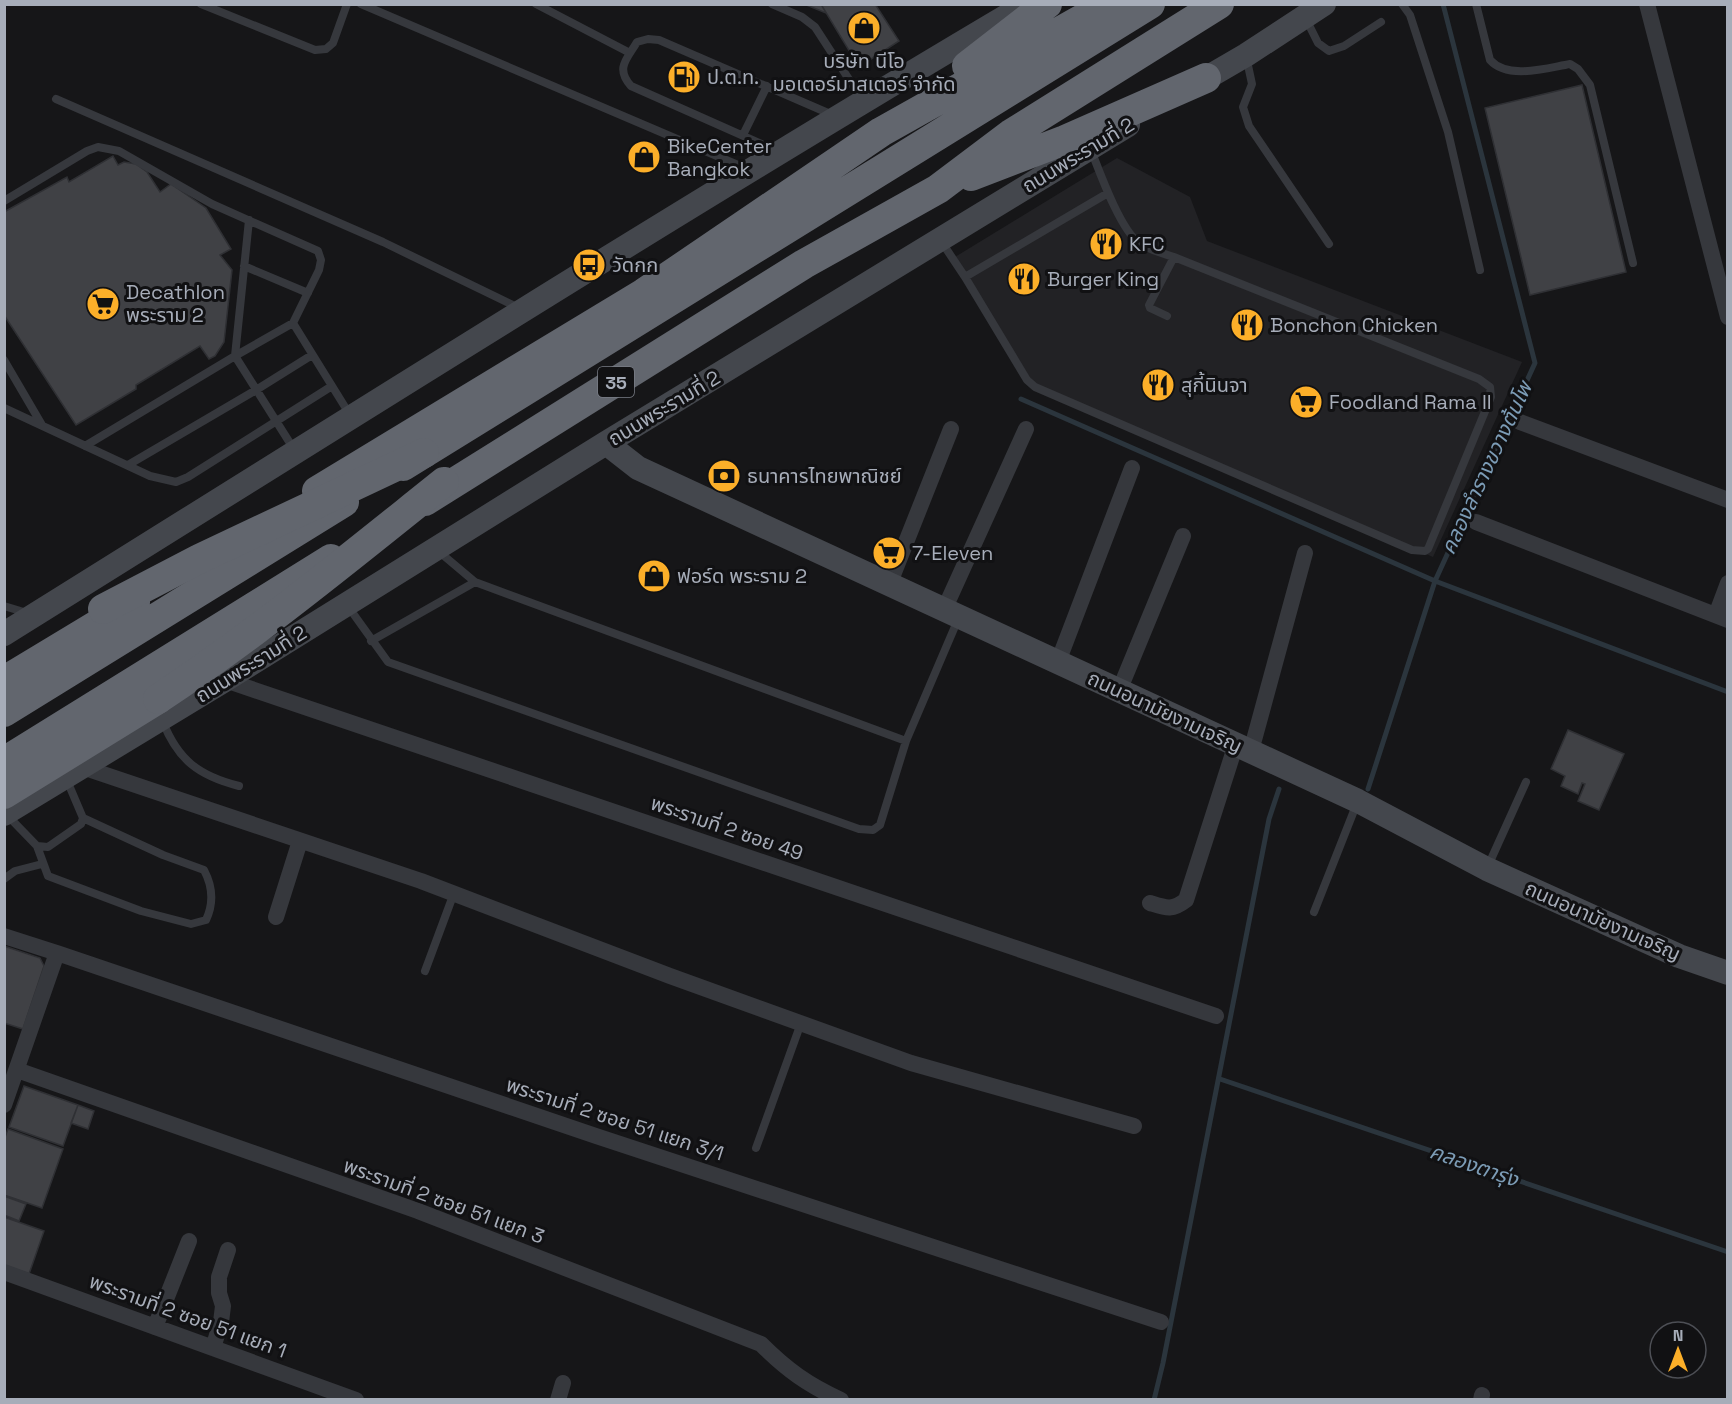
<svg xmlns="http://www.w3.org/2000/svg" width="1732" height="1404" viewBox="0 0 1732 1404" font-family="'Space Grotesk','Noto Sans Thai',sans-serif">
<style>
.built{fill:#222225}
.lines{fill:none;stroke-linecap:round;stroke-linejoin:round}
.stream{stroke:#2b353d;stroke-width:5}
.building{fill:#404145;stroke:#2f3034;stroke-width:1.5}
.lane{stroke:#36383d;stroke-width:8}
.street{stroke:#36383d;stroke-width:16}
.secondary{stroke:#44474d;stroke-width:24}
.highway{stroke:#62666e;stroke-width:30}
.highway-bridge{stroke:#62666e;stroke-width:30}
.labels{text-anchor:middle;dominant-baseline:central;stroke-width:6;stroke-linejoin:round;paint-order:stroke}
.shield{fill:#111113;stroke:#7a7e87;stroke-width:1.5}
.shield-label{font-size:18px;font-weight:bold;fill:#a7adb9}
.poi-label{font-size:20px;fill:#a7adb9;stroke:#111113;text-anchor:start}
.street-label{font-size:20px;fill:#a7adb9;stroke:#111113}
.water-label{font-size:21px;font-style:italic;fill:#7c9cb6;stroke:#111113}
</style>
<rect width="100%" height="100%" fill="#161618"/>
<!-- built -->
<path class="built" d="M1117,158L1190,197L1207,241L1522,362L1433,557L1033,383L955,257Z"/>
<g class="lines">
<!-- stream -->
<path class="stream" d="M1021,399L1435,581L1728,692
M1368,789L1435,581L1535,363L1443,4
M1220,1079L1728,1252
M1154,1400L1163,1363L1269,819L1279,789"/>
</g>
<!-- building -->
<path class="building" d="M804,4H825L822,6L826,13Z
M825,4H875L899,41L859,67L822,6Z
M1582,85L1626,272L1530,295L1485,108Z
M113,156L118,165L124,162L136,164L147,172L160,192L171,184L206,208L231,249L220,255L232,270L224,342L215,356L209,359L200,346L136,385V389L76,425L4,315V212L67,177L69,182Z
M1568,730L1624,754L1599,810L1578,801L1585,784L1582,783L1578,794L1561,786L1565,776L1551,769Z
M4,946L40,958L44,966L23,1029L4,1023Z
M24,1086L78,1105L63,1146L9,1127Z
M78,1105L94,1111L88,1129L71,1123Z
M8,1129L63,1149L42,1208L4,1195V1140Z
M4,1196L26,1204L19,1221L4,1215Z
M4,1217L44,1231L29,1274L4,1265Z"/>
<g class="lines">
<!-- lane -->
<path class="lane" d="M201,4L315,50L326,49L333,43L347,4
M361,4L745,168
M536,4L630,53
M772,4L802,17L815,27L863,101
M1402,4L1410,15L1448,132L1480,270
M1476,4L1490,60C1508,80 1546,68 1570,64L1578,69L1590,85L1633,263
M1305,17L1318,43L1329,51L1344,46L1381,22
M1246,56L1252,84L1243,107L1249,126L1329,244
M56,99L383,242L521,309
M743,135L767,86
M777,151L631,86C615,68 627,59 637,42L648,39L659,40L835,116
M4,201L87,151L98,147L119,151L212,204L318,251L321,260L319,270L293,323L235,356L85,446
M249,220L235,356L295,451
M941,241L965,277L1027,380L1035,387L1412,550L1425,551L1428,549L1491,397L1490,387L1479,379L1174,257C1162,253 1149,250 1139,243C1120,229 1100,173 1091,150
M244,266L308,293
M965,277L1108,193
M1167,316L1150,308L1149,305L1174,257
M293,323L350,415
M4,360L42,425
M4,408L150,476L176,482L188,477L332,386
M128,465L256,390L312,355
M437,550L475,582L906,741
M347,605L388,662L859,829L873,830L880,825L906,741L959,617
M4,606L27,613
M371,641L475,582
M163,722C178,760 199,776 239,786
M8,816L37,846L48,847L81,824L83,818L66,778
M37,846L48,876L141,911L191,924L206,920C214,903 213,887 204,870L163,855L83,818
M1488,866L1526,782
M4,879L15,871L42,864
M1314,912L1357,803
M425,971L454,893
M756,1148L801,1023"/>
<!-- street -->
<path class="street" d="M1647,4L1728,317
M1520,422L1728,500
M1476,522L1728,620
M889,585L951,429
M944,610L1026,429
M1716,615L1728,583
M1058,662L1132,468
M225,680L1216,1016
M1119,691L1183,536
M1251,751L1305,553
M82,767L421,881L670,976L911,1063L1134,1126
M1150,903C1166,908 1172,911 1186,900L1236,744
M276,917L300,841
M4,936L57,953L4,1105
M57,953L596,1136L1161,1322
M17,1070L418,1211L761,1344C787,1370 808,1385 841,1400
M4,1272L356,1400
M155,1327L189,1241
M213,1348L221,1322L223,1306L219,1293V1277L228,1250
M558,1400L563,1383
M1481,1400L1482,1395"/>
<!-- secondary -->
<path class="secondary" d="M1191,87L1246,55L1324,4
M606,443L638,468L1358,801L1487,869L1679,956L1728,973
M4,634C344,422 682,208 1027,4
M4,814L225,680L606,443L1128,125"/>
<!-- highway -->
<path class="highway" d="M967,66L1047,4
M971,176L1065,140L1206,78
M403,466L1150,4
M317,491L644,293L881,132L1109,4
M425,501L804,264L938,189L1011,134L1219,4
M4,681L135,602
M4,712L344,502
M4,762L331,559
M4,794L158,699"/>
<!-- highway-bridge -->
<path class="highway-bridge" d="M103,609L199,559L424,453
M158,699C258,633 350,557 444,482"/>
</g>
<!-- icons -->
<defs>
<g id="shop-disc" transform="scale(1.725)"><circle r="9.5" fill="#fcaf29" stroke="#111113"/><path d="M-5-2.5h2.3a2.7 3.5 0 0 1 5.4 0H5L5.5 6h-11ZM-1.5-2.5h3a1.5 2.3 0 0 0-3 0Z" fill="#111"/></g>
<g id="fuel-disc" transform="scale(1.725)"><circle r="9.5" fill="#fcaf29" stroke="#111113"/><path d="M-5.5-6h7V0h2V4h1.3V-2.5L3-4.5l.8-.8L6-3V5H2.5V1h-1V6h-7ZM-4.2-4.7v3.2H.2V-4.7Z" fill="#111"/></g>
<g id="restaurant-disc" transform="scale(1.725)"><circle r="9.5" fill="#fcaf29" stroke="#111113"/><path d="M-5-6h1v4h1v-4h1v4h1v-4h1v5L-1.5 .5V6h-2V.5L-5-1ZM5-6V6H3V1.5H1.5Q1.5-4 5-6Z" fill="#111"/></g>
<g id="bus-disc" transform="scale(1.725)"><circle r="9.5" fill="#fcaf29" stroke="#111113"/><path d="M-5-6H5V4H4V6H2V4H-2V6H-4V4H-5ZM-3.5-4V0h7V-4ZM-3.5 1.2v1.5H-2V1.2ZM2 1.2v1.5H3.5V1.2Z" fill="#111"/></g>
<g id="supermarket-disc" transform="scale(1.725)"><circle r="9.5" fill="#fcaf29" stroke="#111113"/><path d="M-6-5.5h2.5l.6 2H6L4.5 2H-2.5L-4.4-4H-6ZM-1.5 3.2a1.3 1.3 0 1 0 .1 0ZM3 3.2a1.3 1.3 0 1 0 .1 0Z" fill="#111"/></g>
<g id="bank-disc" transform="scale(1.725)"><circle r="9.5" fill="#fcaf29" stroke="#111113"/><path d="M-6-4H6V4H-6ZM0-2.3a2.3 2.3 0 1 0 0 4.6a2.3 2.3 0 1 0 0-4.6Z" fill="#111"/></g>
</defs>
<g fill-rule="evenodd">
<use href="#shop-disc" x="864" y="28"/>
<use href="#fuel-disc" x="684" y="77"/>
<use href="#shop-disc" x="644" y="157"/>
<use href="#restaurant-disc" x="1106" y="244"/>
<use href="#bus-disc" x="589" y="265"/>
<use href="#restaurant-disc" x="1024" y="279"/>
<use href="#supermarket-disc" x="103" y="304"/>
<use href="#restaurant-disc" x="1247" y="325"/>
<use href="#restaurant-disc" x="1158" y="385"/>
<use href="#supermarket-disc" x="1306" y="402"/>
<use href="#bank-disc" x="724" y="476"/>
<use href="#supermarket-disc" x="889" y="553"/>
<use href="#shop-disc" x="654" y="576"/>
</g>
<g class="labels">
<!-- shield labels -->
<rect class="shield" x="598" y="367" width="36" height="30" rx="4.5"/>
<g class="shield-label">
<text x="616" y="382">35</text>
</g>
<!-- poi labels -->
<g class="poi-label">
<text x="864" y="61" text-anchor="middle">บริษัท นีโอ<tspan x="864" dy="23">มอเตอร์มาสเตอร์ จำกัด</tspan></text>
<text x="707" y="77">ป.ต.ท.</text>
<text x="667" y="146">BikeCenter<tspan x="667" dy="23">Bangkok</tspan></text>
<text x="1129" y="244">KFC</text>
<text x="612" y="265">วัดกก</text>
<text x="1047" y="279">Burger King</text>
<text x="126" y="292">Decathlon<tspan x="126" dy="23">พระราม 2</tspan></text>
<text x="1270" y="325">Bonchon Chicken</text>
<text x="1181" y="385">สุกี้นินจา</text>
<text x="1329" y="402">Foodland Rama II</text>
<text x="747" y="476">ธนาคารไทยพาณิชย์</text>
<text x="912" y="553">7-Eleven</text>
<text x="677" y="576">ฟอร์ด พระราม 2</text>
</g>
<!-- street labels -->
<g class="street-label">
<text transform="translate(1078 155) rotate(-31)">ถนนพระรามที่ 2</text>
<text transform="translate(664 408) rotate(-31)">ถนนพระรามที่ 2</text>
<text transform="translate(251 664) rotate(-32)">ถนนพระรามที่ 2</text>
<text transform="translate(1165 712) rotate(25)">ถนนอนามัยงามเจริญ</text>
<text transform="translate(727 828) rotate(19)">พระรามที่ 2 ซอย 49</text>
<text transform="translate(1603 921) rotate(24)">ถนนอนามัยงามเจริญ</text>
<text transform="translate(615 1119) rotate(18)">พระรามที่ 2 ซอย 51 แยก 3/1</text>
<text transform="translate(444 1201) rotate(20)">พระรามที่ 2 ซอย 51 แยก 3</text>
<text transform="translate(188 1316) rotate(20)">พระรามที่ 2 ซอย 51 แยก 1</text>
</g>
<!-- water labels -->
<g class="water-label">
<text transform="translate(1486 468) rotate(-65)">คลองลำรางขวางต้นโพ</text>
<text transform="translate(1474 1165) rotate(19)">คลองตารุ่ง</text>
</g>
</g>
<!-- border -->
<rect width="1732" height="1404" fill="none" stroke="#a7adb9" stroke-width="12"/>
<!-- north arrow -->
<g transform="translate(1678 1350)"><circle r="28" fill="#111113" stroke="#4d4f55" stroke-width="1.5"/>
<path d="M0-4.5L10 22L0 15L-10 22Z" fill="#fcaf29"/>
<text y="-9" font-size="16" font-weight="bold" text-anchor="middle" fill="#a7adb9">N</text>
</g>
</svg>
